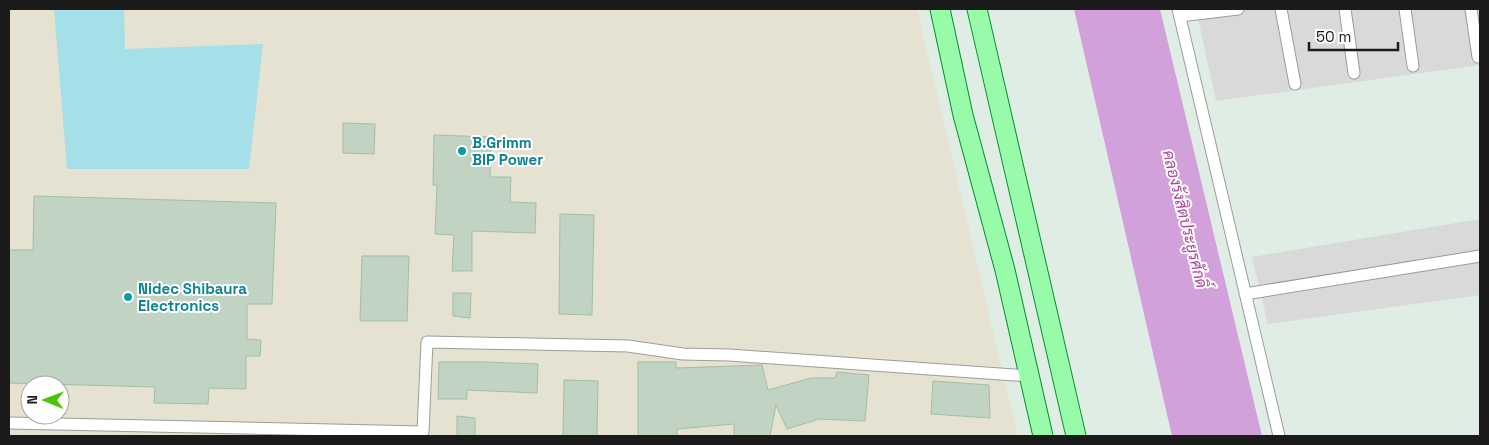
<svg xmlns="http://www.w3.org/2000/svg" width="1489" height="445" viewBox="0 0 1489 445" font-family="'Space Grotesk',Sarabun,sans-serif">
<style>
.residential{fill:#d8d9d8}
.industrial{fill:#e6e2d2;fill-rule:evenodd}
.grass{fill:#a5dfe8}
.water{fill:#d2a0db}
.building{fill:#c1d3c2;stroke:#a3bea5}
.lines{fill:none;stroke-linecap:round;stroke-linejoin:round}
.minor-casing{stroke:#9c9c9c;stroke-width:13}
.primary-casing{stroke:#01912b;stroke-width:21}
.minor{stroke:#fff;stroke-width:11}
.primary{stroke:#97fbaa;stroke-width:19}
.culture-dot{fill:#0f9aa8;stroke:#fff;stroke-width:2}
.labels{text-anchor:middle;dominant-baseline:central;stroke-width:4;stroke-linejoin:round;paint-order:stroke}
.culture-label{font-size:15px;font-weight:bold;fill:#0d838f;stroke:#fff;text-anchor:start}
.water-label{font-size:16px;font-style:italic;fill:#a9499d;stroke:#fff}
</style>
<rect width="100%" height="100%" fill="#e0ede4"/>
<!-- residential -->
<path class="residential" d="M1196,9H1480V65L1216,101Z
M1480,219V295L1268,324L1252,257Z"/>
<!-- industrial -->
<path class="industrial" d="M9,9H917L1018,436H9ZM30,385H60V415H30Z"/>
<!-- grass -->
<path class="grass" d="M54,9H124L125,49L263,44L249,169H67Z"/>
<!-- water -->
<path class="water" d="M1074,9H1160L1262,436H1172Z"/>
<!-- building -->
<path class="building" d="M343,123L375,124L374,154L343,153Z
M434,135L491,137L490,177H511L510,202L536,203L535,233L472,231V271H452L454,235L435,234L437,185H433Z
M34,196L276,203L272,304H247V339L261,340L260,356H246V389L209,388L208,404L154,403L155,387L9,383V250H33Z
M560,214L594,215L592,315L559,314Z
M362,256H409L407,321H360Z
M453,293H471L470,318L453,316Z
M439,362H484L538,364L537,393L467,390V399H438Z
M638,362H676V368L762,365L768,390L811,378H835L837,372L869,375L865,421L819,419L787,429L776,405L770,436H734V424L677,429V436H638Z
M564,380L598,381L597,436H563Z
M933,381L989,385L990,418L931,414Z
M457,416L475,418V436H457Z"/>
<g class="lines">
<!-- minor casing -->
<g class="minor-casing">
<path id="minor" d="M1178,9L1279,436
M1281,9L1295,84
M1345,9L1354,73
M1405,9L1413,66
M1471,9L1478,57
M1180,16L1238,9
M1245,294L1480,256
M9,423L423,432L427,342L628,346L683,354L729,355L1029,376"/>
</g>
<!-- primary casing -->
<g class="primary-casing">
<path id="primary" d="M940,9L963,115L1005,270L1043,436
M977,9L1076,436"/>
</g>
<!-- minor -->
<use href="#minor" class="minor"/>
<!-- primary -->
<use href="#primary" class="primary"/>
</g>
<!-- markers -->
<g class="culture-dot">
<circle cx="462" cy="151" r="5"/>
<circle cx="128" cy="297" r="5"/>
</g>
<g class="labels">
<!-- culture labels -->
<g class="culture-label">
<text x="472" y="142">B.Grimm<tspan x="472" dy="17">BIP Power</tspan></text>
<text x="138" y="288">Nidec Shibaura<tspan x="138" dy="17">Electronics</tspan></text>
</g>
<!-- water labels -->
<g class="water-label">
<text transform="translate(1185 219) rotate(76)">คลองรังสิตประยูรศักดิ์</text>
</g>
</g>
<!-- border -->
<rect width="1489" height="445" fill="none" stroke="#1b1b1b" stroke-width="20"/>
<!-- north arrow -->
<g transform="translate(45 400) rotate(271)"><circle r="24" fill="#ffffff" stroke="#a4a4a4"/>
<path d="M0-4L9 19L0 12L-9 19Z" fill="#4bc501"/>
<text y="-8" font-size="14" font-weight="bold" text-anchor="middle" fill="#1b1b1b">N</text>
</g>
<!-- scale -->
<path d="M1309 42v8h89v-8" fill="none" stroke="#1b1b1b" stroke-width="2.5"/>
<text x="1316" y="42" font-size="15" fill="#1b1b1b" stroke="#ffffff" stroke-width="4" paint-order="stroke">50 m</text>
</svg>
